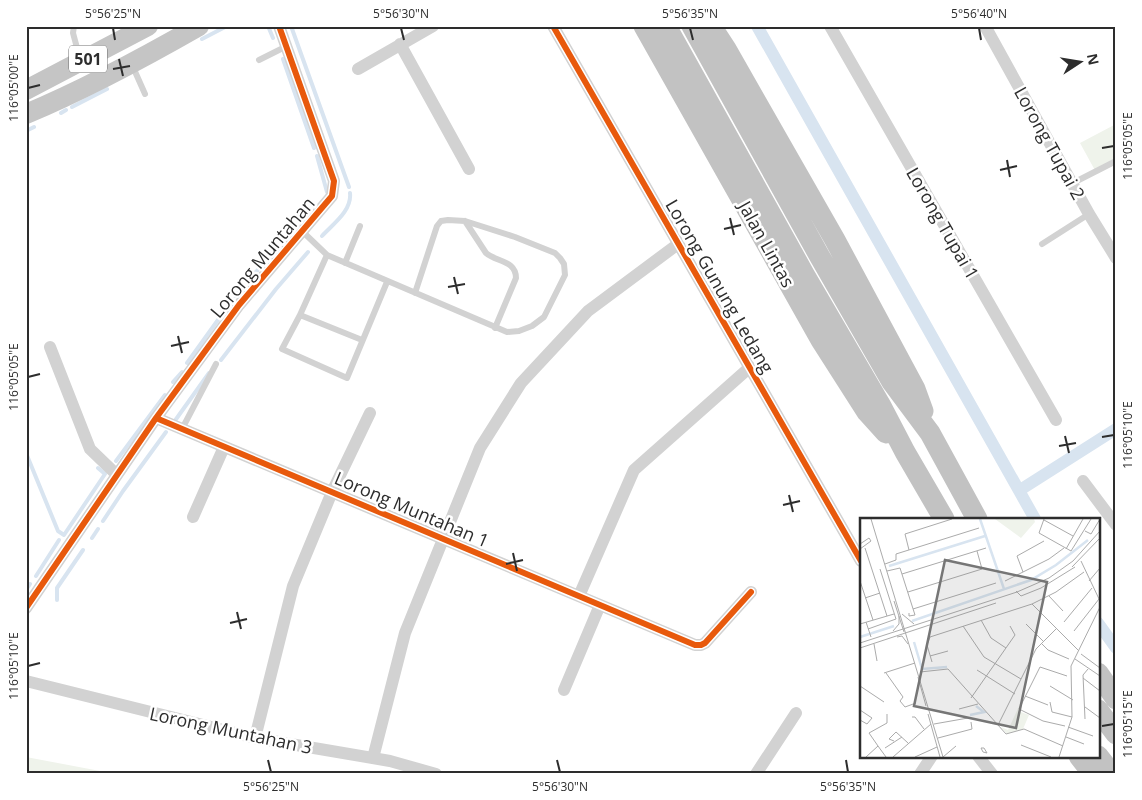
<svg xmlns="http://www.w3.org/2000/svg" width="1142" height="800" viewBox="0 0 1142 800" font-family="'Open Sans',sans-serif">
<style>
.green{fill:#eff3eb}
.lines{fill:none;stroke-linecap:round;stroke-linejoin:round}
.stream{stroke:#d8e4f0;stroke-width:4}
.canal{stroke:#d8e4f0;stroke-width:12}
.service{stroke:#d2d2d2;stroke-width:6}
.minor{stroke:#d2d2d2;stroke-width:12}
.primary{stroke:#c5c5c5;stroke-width:20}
.trunk{stroke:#c2c2c2;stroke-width:21}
.cycleway-casing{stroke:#fff;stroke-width:9}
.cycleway{stroke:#e8590c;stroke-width:6}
.ticks{fill:none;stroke:#2d2d2d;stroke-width:2}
.labels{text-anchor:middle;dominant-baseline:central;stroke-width:5;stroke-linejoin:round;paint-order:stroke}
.shield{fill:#fff;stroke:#6c6c6c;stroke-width:1}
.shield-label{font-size:16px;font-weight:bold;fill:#2d2d2d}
.street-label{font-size:18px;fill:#2d2d2d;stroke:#fff}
.inset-river{fill:none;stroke:#d8e4f0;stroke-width:2.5}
.inset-road{fill:none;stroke:#ababab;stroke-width:1}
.view{fill:#767676;fill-opacity:0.15;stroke:#767676;stroke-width:2.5}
.inset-edge{fill:none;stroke:#2d2d2d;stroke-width:2.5}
.neatline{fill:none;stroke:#2d2d2d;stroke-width:2}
.ticks-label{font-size:12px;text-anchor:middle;fill:#2d2d2d}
</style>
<rect width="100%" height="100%" fill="#fff"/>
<!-- green -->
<path class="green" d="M1116,124V164L1097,174L1080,143Z
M26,757L116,774H37L26,771Z"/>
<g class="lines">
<!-- stream -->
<path class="stream" d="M268,26L273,38
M291,26L349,187
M202,39L227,26
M283,59L314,148
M72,107L107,89
M61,113L66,110
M26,131L34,127
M317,156L327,192
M322,236C333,224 352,211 350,193
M283,242L294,231
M235,296L262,265
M221,360L276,289L308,252
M187,363L228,306
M173,382L182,372
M174,422L209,373
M26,453L58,531L64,535L105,474L98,468
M116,461L165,395
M103,521L123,491L166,432
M92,538L98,529
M36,576L59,540
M26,590L30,584
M57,600V588L83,550"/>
<!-- canal -->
<path class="canal" d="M757,26L1035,519
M1020,490L1116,429
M1098,623L1116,648"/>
<!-- service -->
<path class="service" d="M74,26L73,33L80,59
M259,60L287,46
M133,67L145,94
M1073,183L1116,161
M465,221L486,253C496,262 516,260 516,278L495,328
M303,232L327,255L507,332L519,331L532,326L544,317L565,275L564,264L560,258L555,253L515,237L465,221L448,220L441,221L437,226L415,293
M1042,244L1089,214
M327,255L300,315L362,340
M345,263L360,226
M300,315L282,349L347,378L387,282
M182,429L216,364"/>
<!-- minor -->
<path class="minor" d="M553,26L861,561
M830,26L1056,420
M985,26L1089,214L1116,258
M400,44L469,169
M358,69L433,26
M50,347L90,449L117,475
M156,418L695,645H701L705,643L751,592
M1083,481L1116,525
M193,517L224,447
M579,596L634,470L749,368
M26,608L156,418L239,305L332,196L334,181L279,26
M26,681L255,738L390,761L436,774
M564,690L600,605
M255,738L293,586L332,492L370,413
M978,756L992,774
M373,758L405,633L480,448L521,383L588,311L678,244
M756,774L796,713
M920,774L932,756"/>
<!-- primary -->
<path class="primary" d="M26,90L148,26
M26,114C86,89 143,58 199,26"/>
<!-- trunk -->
<path class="trunk" d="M644,26L821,340L867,412L886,433
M666,26L804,274L881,406L905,452L944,519
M692,26L820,257L892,382L930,433L977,519
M711,26L726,49L835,240L915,389L923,411
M1098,673L1116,699
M1098,710L1116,734
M1079,756L1093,774
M1098,756L1112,774"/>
<!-- cycleway casing -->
<g class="cycleway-casing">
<path id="cycleway" d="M553,26L861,561
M156,418L695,645H701L705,643L751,592
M26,608L156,418L239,305L332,196L334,181L279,26"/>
</g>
<!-- cycleway -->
<use href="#cycleway" class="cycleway"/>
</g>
<!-- ticks -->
<path class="ticks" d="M113,28L115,40M401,28L404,40M690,28L693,40M979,28L981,40M119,59L123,76M113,69L130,66M28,88L40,85M1102,148L1114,146M1007,160L1010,177M1000,170L1017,166M730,218L734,235M724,229L741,225M454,277L458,294M448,287L465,284M178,336L182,353M171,346L189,342M28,377L40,374M1065,436L1069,453M1102,437L1114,435M1059,446L1076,443M789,495L793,512M783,505L800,501M513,553L517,571M506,564L523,560M237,612L241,629M230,623L247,619M28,666L40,663M1102,726L1114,724M268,760L271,772M557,760L560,772M846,760L848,772"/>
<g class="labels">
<!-- shield labels -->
<rect class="shield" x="69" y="45.5" width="38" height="27" rx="4"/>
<g class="shield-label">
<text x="88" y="59">501</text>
</g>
<!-- street labels -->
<g class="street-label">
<text transform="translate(1050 143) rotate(61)">Lorong Tupai 2</text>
<text transform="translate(943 223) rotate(60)">Lorong Tupai 1</text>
<text transform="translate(767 244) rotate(61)">Jalan Lintas</text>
<text transform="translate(262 257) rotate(-50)">Lorong Muntahan</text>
<text transform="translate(720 286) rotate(60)">Lorong Gunung Ledang</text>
<text transform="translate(412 509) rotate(23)">Lorong Muntahan 1</text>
<text transform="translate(231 730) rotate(12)">Lorong Muntahan 3</text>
</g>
</g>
<!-- overview -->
<g transform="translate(860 518)">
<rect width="240" height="240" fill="#fff"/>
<path d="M135,1H174L175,4L161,20ZM161,184L158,193L169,197L163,211L147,216L141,209L148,212Z" fill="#eff3eb"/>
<path class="inset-river" d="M120,1L144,71M29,48L125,18M52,103L171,62L196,47L228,22M0,119L34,108M54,124L62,151L87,149M110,197L124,194L116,188"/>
<path class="inset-road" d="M11,1L83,239M184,1L179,15L211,33L231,1M184,2L213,18M225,13L231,16L240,1M0,26L9,20L11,23L0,31M5,30L27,98M206,31L223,1M49,32L45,16L92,1M221,43L240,83M25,46L36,42V36L119,10M212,49L240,20M27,53L40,50L55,97L49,98V95M163,54L157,38L184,23M42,56L126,30M0,63L13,102M145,63L189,41L204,30M229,63L240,50M156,73L161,78L181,70L215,49M48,74L122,51L117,33M189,78L203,93M5,80L20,75M34,83L44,114M172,86L219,133M53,91L136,65M42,96L54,106M121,102L131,120L146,130M6,104L11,119M204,104L232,70M0,106L34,96M166,106L183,123M103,108L124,139L161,161M8,111L36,101L20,51M33,113L39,106V98M214,113L239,81M37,119L42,118L48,126M0,125L157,74L189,60L213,43L240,13M181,125L188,132L209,141M14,126L17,143M0,130L136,85M221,136L240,150M70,138L88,133M215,141L240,158M72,144L67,127L70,119L172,86L196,74L224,54M117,152L155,176M60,154L88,151L146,216L164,211L203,228M24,155L55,145M26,155L43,179L40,183L45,189L56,185M58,159L66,188M223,160L240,173M0,168L24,184M190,168L213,182M165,178L188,187M111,180L155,117L150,108M190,184L192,194L212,199M225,189L240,200M99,191L118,186M0,192L12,200L7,206L0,202M68,196L80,239M52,199H55L64,211M225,201L223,157L228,151M74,206L108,200M138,207L176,131L197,110M205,208L183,203L159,191L180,149L207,158M208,209L233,218M206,219L224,226M78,220L112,211L111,204M34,223L29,221L36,214L48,225M161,227L191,239M18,228L9,215L27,205V196M25,230L42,219M121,230H124L127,235L123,234ZM6,239L18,228L26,239M33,239L71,206M55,239L77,229M83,239L96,228M199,239L212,199L211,148L240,89"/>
<path class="view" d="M85,42L187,64L156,210L54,188Z"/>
<rect width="240" height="240" class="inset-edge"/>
</g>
<!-- border -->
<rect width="1142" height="800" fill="none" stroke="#ffffff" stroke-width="55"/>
<!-- north arrow -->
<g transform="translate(1080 62) rotate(78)" stroke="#ffffff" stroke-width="4" paint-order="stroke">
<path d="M0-4L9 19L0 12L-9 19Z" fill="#2d2d2d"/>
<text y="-8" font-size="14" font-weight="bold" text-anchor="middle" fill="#2d2d2d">N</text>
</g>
<rect x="28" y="28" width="1086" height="744" class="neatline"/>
<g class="ticks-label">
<text x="113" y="18">5°56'25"N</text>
<text x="401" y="18">5°56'30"N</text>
<text x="690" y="18">5°56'35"N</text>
<text x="979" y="18">5°56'40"N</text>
<text transform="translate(14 88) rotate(-90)" y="4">116°05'00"E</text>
<text transform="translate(1128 146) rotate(-90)" y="4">116°05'05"E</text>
<text transform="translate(14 377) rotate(-90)" y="4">116°05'05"E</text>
<text transform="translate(1128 435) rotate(-90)" y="4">116°05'10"E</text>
<text transform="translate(14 666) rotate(-90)" y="4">116°05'10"E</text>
<text transform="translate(1128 724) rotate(-90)" y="4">116°05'15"E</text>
<text x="271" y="791">5°56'25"N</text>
<text x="560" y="791">5°56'30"N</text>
<text x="848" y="791">5°56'35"N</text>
</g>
</svg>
